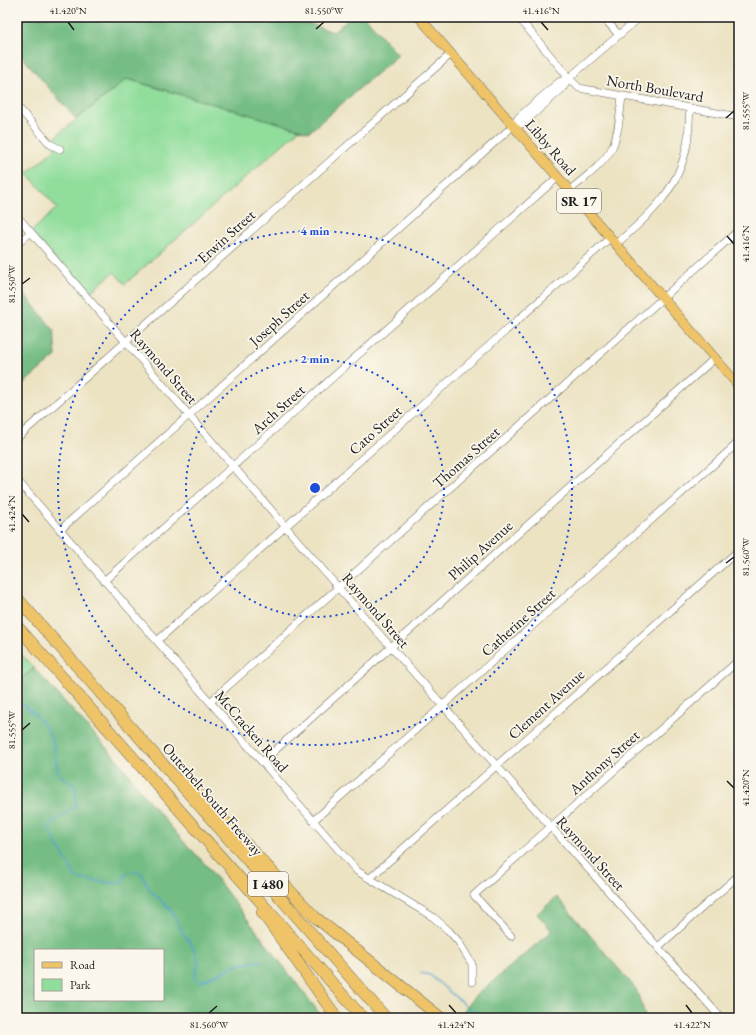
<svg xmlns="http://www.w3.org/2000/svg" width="756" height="1035" viewBox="0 0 756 1035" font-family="'EB Garamond',serif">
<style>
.green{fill:#91de9c;stroke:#567d5c}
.forest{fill:#74bd84;stroke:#486c50;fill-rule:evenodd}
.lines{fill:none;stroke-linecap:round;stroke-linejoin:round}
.stream{stroke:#5aa2d1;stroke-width:1.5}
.minor-casing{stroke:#656256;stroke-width:8}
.major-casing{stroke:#656256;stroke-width:10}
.highway-casing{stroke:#656256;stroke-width:12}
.minor{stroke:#fff;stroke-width:7}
.major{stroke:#efc469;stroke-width:9}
.highway{stroke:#efc469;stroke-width:11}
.ticks{fill:none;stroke:#1c1c1c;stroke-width:1.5}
.ring{fill:none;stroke:#1d4ed8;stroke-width:2;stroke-dasharray:2 4}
.labels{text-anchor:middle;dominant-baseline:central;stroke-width:3.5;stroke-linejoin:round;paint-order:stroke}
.shield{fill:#fbf7ec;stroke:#5f5e5a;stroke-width:1}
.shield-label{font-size:14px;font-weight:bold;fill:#1c1c1c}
.street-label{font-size:15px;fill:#1c1c1c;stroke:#fbf7ec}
.centre{fill:#1d4ed8;stroke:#fbf7ec;stroke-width:2}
.ring-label{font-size:12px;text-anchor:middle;font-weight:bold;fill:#1d4ed8;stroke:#fbf7ec;stroke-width:3.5;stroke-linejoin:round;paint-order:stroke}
.neatline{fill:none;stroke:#1c1c1c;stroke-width:1.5}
.ticks-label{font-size:10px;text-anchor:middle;fill:#1c1c1c}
</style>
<rect width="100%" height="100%" fill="#fbf7ec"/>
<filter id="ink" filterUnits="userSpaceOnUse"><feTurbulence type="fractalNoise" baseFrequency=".025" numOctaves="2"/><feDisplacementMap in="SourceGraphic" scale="8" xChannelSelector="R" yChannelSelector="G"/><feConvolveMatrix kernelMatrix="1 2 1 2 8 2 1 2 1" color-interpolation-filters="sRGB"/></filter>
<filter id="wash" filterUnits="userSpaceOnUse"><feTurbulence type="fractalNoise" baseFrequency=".012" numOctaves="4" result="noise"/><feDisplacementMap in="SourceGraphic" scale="16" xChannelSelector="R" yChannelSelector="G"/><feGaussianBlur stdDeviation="0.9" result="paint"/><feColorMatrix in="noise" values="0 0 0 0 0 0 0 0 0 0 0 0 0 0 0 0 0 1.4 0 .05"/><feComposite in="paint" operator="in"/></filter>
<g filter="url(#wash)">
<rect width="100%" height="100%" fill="#ece3c3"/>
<!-- green -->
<path class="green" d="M127,79L300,129L125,284L114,272L86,296L31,232L57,208L27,173L56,148L49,142Z
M17,650L34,668L17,682Z"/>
<!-- forest -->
<path class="forest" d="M17,17H291L333,32L351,17H365L398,55L309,132L127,79L76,119L17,51Z
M20,289L54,330L56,356L17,389V291Z
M34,668L122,765L142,793L184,842L206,865L323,1018H17V682ZM35,950H163V1000H35Z
M557,897L636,989L646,1018H459L472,999L552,931L537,914Z"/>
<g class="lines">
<!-- stream -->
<path class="stream" d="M17,701C32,709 48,726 53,743C56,753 56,764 58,774L76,787V806L53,822L49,830L77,879C88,879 114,885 122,883L126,873L136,871L142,874L150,890L168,907L173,914L183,933L192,945L199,963L194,978L200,982L240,964L262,961
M420,973L430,975L480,1018"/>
</g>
</g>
<g filter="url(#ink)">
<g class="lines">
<!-- minor casing -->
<g class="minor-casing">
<path id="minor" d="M518,17L569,78L579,88L739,117
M603,17L619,35
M17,106L50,144L60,149
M514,125L522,124L563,88L569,78L640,17
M570,190C584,178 603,165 612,148C619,132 620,113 622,96
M17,216L342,592L721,1018
M17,244L31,232
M616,244C649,216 679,190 687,144C689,133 689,120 690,108
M17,438L451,54
M17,480L357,871L433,917L448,930L458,941L472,964V982
M60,530L514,125L518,118L559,82L569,78
M104,581L558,177
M157,641L610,238
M210,702L739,230
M262,762L715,358
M313,821L739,442
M370,878L739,550
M511,936L474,895L739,660
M658,947L739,875"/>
</g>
<!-- major casing -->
<g class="major-casing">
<path id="major" d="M419,17L739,386"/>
</g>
<!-- highway casing -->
<g class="highway-casing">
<path id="highway" d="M17,598L386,1018
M17,626L363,1018
M185,779L315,917L441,1018
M262,912L337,1018"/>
</g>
<!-- minor -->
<use href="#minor" class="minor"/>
<!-- major -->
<use href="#major" class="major"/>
<!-- highway -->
<use href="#highway" class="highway"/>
</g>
</g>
<!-- ticks -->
<path class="ticks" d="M68,22L74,30M541,22L548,30M316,29L324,22M726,118L734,111M727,236L734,244M22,284L30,278M22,514L29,522M726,563L734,557M22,730L30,723M727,781L734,788M449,1005L456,1013M686,1005L692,1013M209,1013L217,1006"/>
<!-- distance rings -->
<g class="ring">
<circle cx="315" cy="488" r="129"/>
<circle cx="315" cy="488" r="257"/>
</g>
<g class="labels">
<!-- shield labels -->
<g class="shield">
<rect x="557" y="189" width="44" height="24" rx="3"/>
<rect x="248" y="872" width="40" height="24" rx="3"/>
</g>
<g class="shield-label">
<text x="579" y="201">SR 17</text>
<text x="268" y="884">I 480</text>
</g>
<!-- street labels -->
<g class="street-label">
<text transform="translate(655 88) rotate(10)">North Boulevard</text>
<text transform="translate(551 147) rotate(49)">Libby Road</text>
<text transform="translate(226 236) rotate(-42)">Erwin Street</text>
<text transform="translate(279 318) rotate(-42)">Joseph Street</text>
<text transform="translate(164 366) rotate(49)">Raymond Street</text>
<text transform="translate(278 409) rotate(-42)">Arch Street</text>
<text transform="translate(375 430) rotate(-42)">Cato Street</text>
<text transform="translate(466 457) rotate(-42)">Thomas Street</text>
<text transform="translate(480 550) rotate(-42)">Philip Avenue</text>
<text transform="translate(376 610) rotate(49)">Raymond Street</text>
<text transform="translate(518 622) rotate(-42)">Catherine Street</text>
<text transform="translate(546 704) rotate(-42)">Clement Avenue</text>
<text transform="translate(252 731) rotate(49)">McCracken Road</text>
<text transform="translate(604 762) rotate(-42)">Anthony Street</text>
<text transform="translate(213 799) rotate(49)">Outerbelt South Freeway</text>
<text transform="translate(591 853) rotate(48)">Raymond Street</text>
</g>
</g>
<circle cx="315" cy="488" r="6" class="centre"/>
<g class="ring-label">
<text x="315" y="235">4 min</text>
<text x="315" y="363">2 min</text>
</g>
<!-- margin -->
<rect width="756" height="1035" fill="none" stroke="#fbf7ec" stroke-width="44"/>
<!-- legend -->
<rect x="34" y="949" width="130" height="52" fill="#fbf7ec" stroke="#a29f99"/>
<rect x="42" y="962" width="20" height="6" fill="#efc469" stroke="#a29f99"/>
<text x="70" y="969" font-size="12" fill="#1c1c1c">Road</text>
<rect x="42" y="979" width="20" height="12" fill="#91de9c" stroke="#a29f99"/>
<text x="70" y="989" font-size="12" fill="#1c1c1c">Park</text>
<rect x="22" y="22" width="712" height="991" class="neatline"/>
<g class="ticks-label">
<text x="68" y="14">41.420°N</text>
<text x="324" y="14">81.550°W</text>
<text x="541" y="14">41.416°N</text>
<text transform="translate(745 111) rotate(-90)" y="4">81.555°W</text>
<text transform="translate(745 244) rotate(-90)" y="4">41.416°N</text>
<text transform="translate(11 284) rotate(-90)" y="4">81.550°W</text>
<text transform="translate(11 514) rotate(-90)" y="4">41.424°N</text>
<text transform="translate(745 557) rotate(-90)" y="4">81.560°W</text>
<text transform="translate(11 730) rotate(-90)" y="4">81.555°W</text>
<text transform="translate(745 788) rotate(-90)" y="4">41.420°N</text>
<text x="209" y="1028">81.560°W</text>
<text x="456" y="1028">41.424°N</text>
<text x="692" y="1028">41.422°N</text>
</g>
</svg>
